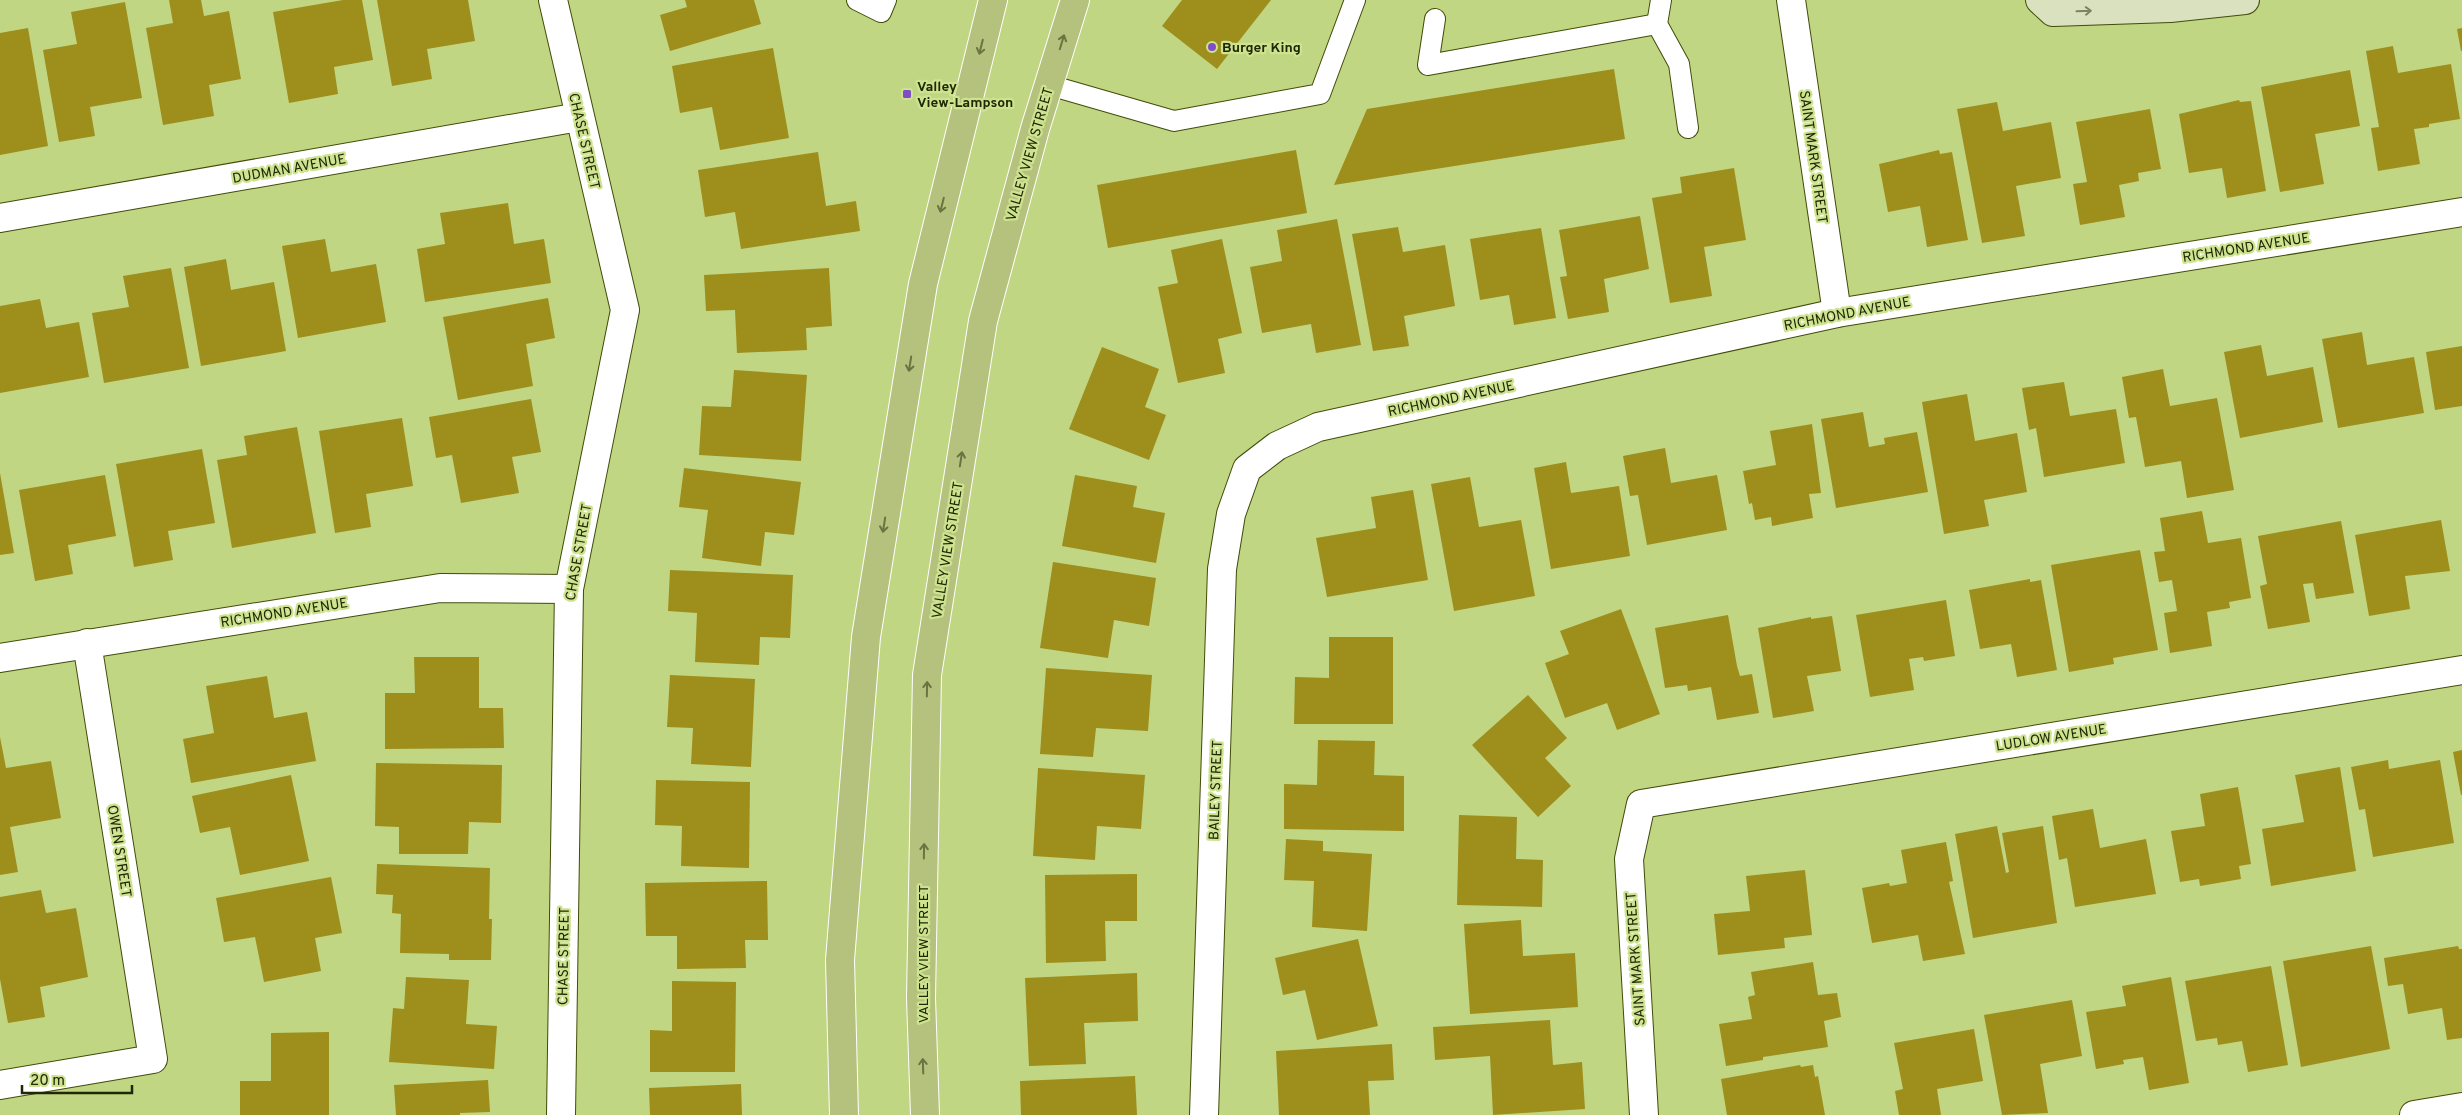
<svg xmlns="http://www.w3.org/2000/svg" width="2462" height="1115" viewBox="0 0 2462 1115" font-family="Overpass,sans-serif">
<style>
.building{fill:#9e8e1c}
.lines{fill:none;stroke-linecap:round;stroke-linejoin:round}
.lane-casing{stroke:#404c09;stroke-width:22}
.street-casing{stroke:#404c09;stroke-width:30}
.secondary-casing{stroke:#404c09;stroke-width:30}
.primary-casing{stroke:#fff;stroke-width:30}
.lane{stroke:#fff;stroke-width:20}
.street{stroke:#fff;stroke-width:28}
.secondary{stroke:#dae1be;stroke-width:28}
.primary{stroke:#b5c27d;stroke-width:28}
.oneway{stroke:#7d8461}
.oneway2{stroke:#6a7440}
.poi-dot{fill:#814ec6;stroke:#cee390;stroke-width:2}
.labels{text-anchor:middle;stroke-width:4.5;stroke-linejoin:round;paint-order:stroke}
.poi-label{font-size:14px;font-weight:bold;fill:#202704;stroke:#cee390;text-anchor:start}
.street-label{font-size:14px;fill:#202704;stroke:#cee390}
</style>
<rect width="100%" height="100%" fill="#c1d683"/>
<g class="building">
<path d="M 169,0 L 201,0 L 204,16 L 229,11 L 241,79 L 209,85 L 214,116 L 163,125 L 146,28 L 173,23 Z"/>
<path d="M 343,0 L 362,0 L 373,60 L 334,67 L 338,94 L 289,103 L 273,12 Z"/>
<path d="M 377,0 L 468,0 L 475,41 L 427,49 L 432,79 L 392,86 Z"/>
<path d="M 685,0 L 754,0 L 761,24 L 670,51 L 660,15 L 687,7 Z"/>
<path d="M 1182,0 L 1271,0 L 1217,69 L 1162,26 Z"/>
<path d="M 125,2 L 142,98 L 90,107 L 95,136 L 59,142 L 43,50 L 77,44 L 71,12 Z"/>
<path d="M 28,28 L 48,146 L 0,155 L 0,33 Z"/>
<path d="M 2462,28 L 2462,51 L 2461,51 L 2457,29 Z"/>
<path d="M 2393,46 L 2398,73 L 2451,64 L 2460,119 L 2429,124 L 2429,127 L 2414,129 L 2420,164 L 2378,171 L 2371,128 L 2379,127 L 2366,51 Z"/>
<path d="M 773,48 L 789,138 L 720,150 L 712,107 L 680,113 L 672,66 Z"/>
<path d="M 1614,69 L 1625,139 L 1334,185 L 1367,109 Z"/>
<path d="M 2350,70 L 2360,126 L 2315,134 L 2324,184 L 2280,192 L 2261,87 Z"/>
<path d="M 2239,100 L 2240,102 L 2251,101 L 2266,191 L 2227,198 L 2222,168 L 2189,173 L 2179,114 Z"/>
<path d="M 1997,102 L 2003,131 L 2051,122 L 2061,178 L 2016,186 L 2025,236 L 1982,243 L 1957,109 Z"/>
<path d="M 2150,109 L 2161,169 L 2138,173 L 2139,181 L 2119,185 L 2125,217 L 2080,225 L 2073,184 L 2087,182 L 2076,122 Z"/>
<path d="M 1296,150 L 1307,213 L 1108,248 L 1097,185 Z"/>
<path d="M 1939,150 L 1940,154 L 1952,152 L 1968,240 L 1927,247 L 1920,206 L 1888,212 L 1879,164 Z"/>
<path d="M 818,152 L 826,206 L 856,201 L 860,231 L 741,249 L 735,212 L 705,217 L 698,170 Z"/>
<path d="M 1734,168 L 1746,240 L 1704,247 L 1712,296 L 1670,303 L 1652,198 L 1682,193 L 1680,177 Z"/>
<path d="M 508,203 L 514,244 L 544,239 L 551,283 L 425,302 L 417,249 L 445,244 L 440,213 Z"/>
<path d="M 1640,216 L 1649,269 L 1604,279 L 1609,312 L 1568,319 L 1560,277 L 1567,276 L 1559,230 Z"/>
<path d="M 1337,219 L 1361,345 L 1316,353 L 1311,324 L 1262,333 L 1250,267 L 1282,261 L 1277,230 Z"/>
<path d="M 1398,227 L 1403,252 L 1445,245 L 1455,306 L 1404,316 L 1409,346 L 1373,351 L 1352,234 Z"/>
<path d="M 1541,228 L 1556,318 L 1514,325 L 1509,295 L 1480,300 L 1470,239 Z"/>
<path d="M 325,239 L 331,272 L 376,264 L 386,322 L 298,338 L 282,246 Z"/>
<path d="M 1222,239 L 1242,333 L 1218,339 L 1225,373 L 1178,383 L 1158,287 L 1178,283 L 1171,250 Z"/>
<path d="M 226,259 L 231,290 L 274,282 L 286,351 L 201,366 L 184,267 Z"/>
<path d="M 171,268 L 189,368 L 104,383 L 92,313 L 129,307 L 123,276 Z"/>
<path d="M 829,268 L 832,326 L 806,328 L 807,350 L 737,353 L 735,310 L 706,311 L 704,275 Z"/>
<path d="M 548,298 L 555,338 L 526,344 L 533,386 L 458,400 L 443,317 Z"/>
<path d="M 40,299 L 46,328 L 79,322 L 89,377 L 0,393 L 0,306 Z"/>
<path d="M 2362,332 L 2367,365 L 2414,357 L 2424,413 L 2338,428 L 2322,339 Z"/>
<path d="M 2261,345 L 2267,376 L 2313,367 L 2323,422 L 2240,438 L 2224,352 Z"/>
<path d="M 2462,346 L 2462,406 L 2435,410 L 2426,352 Z"/>
<path d="M 1102,347 L 1159,369 L 1145,407 L 1166,415 L 1149,460 L 1069,429 Z"/>
<path d="M 2163,369 L 2170,406 L 2217,398 L 2234,490 L 2187,498 L 2181,461 L 2145,467 L 2136,417 L 2129,418 L 2122,377 Z"/>
<path d="M 734,370 L 807,375 L 801,461 L 699,455 L 702,406 L 731,407 Z"/>
<path d="M 2064,382 L 2070,416 L 2116,409 L 2125,463 L 2044,477 L 2036,428 L 2029,430 L 2022,388 Z"/>
<path d="M 1967,394 L 1975,441 L 2017,433 L 2027,492 L 1984,500 L 1989,526 L 1944,534 L 1922,402 Z"/>
<path d="M 531,399 L 541,452 L 512,457 L 519,493 L 461,503 L 452,455 L 436,458 L 429,417 Z"/>
<path d="M 1863,412 L 1869,447 L 1885,444 L 1884,438 L 1917,432 L 1928,492 L 1836,508 L 1821,419 Z"/>
<path d="M 402,418 L 413,486 L 366,494 L 371,527 L 335,533 L 319,431 Z"/>
<path d="M 1812,424 L 1821,493 L 1809,494 L 1813,518 L 1772,526 L 1771,517 L 1755,520 L 1752,503 L 1749,504 L 1743,471 L 1776,465 L 1770,431 Z"/>
<path d="M 297,427 L 316,533 L 232,548 L 217,460 L 247,455 L 244,436 Z"/>
<path d="M 1665,448 L 1671,483 L 1717,475 L 1727,530 L 1647,545 L 1638,495 L 1630,496 L 1623,456 Z"/>
<path d="M 202,449 L 215,523 L 168,531 L 173,560 L 134,567 L 116,464 Z"/>
<path d="M 1566,462 L 1571,493 L 1619,486 L 1630,556 L 1551,569 L 1534,468 Z"/>
<path d="M 684,468 L 801,482 L 794,535 L 765,532 L 761,566 L 702,558 L 708,510 L 679,507 Z"/>
<path d="M 0,473 L 14,553 L 0,555 Z"/>
<path d="M 105,475 L 116,536 L 68,545 L 73,574 L 35,581 L 19,490 Z"/>
<path d="M 1075,475 L 1137,486 L 1133,507 L 1165,513 L 1156,563 L 1062,546 Z"/>
<path d="M 1470,477 L 1479,527 L 1521,520 L 1535,596 L 1454,611 L 1431,484 Z"/>
<path d="M 1413,490 L 1428,580 L 1327,597 L 1316,538 L 1376,528 L 1371,497 Z"/>
<path d="M 2202,511 L 2208,543 L 2241,538 L 2251,598 L 2229,602 L 2230,608 L 2207,612 L 2212,646 L 2170,653 L 2164,613 L 2177,611 L 2172,580 L 2159,582 L 2154,552 L 2165,551 L 2160,518 Z"/>
<path d="M 2441,520 L 2450,571 L 2405,576 L 2410,609 L 2369,616 L 2355,535 Z"/>
<path d="M 2341,521 L 2354,593 L 2316,599 L 2313,583 L 2303,584 L 2310,622 L 2268,629 L 2260,586 L 2267,584 L 2258,536 Z"/>
<path d="M 2140,550 L 2158,650 L 2113,658 L 2114,664 L 2069,672 L 2051,565 Z"/>
<path d="M 1053,562 L 1156,578 L 1149,626 L 1114,620 L 1108,658 L 1040,648 Z"/>
<path d="M 670,570 L 793,575 L 790,638 L 760,637 L 759,665 L 695,662 L 697,613 L 668,611 Z"/>
<path d="M 2030,579 L 2030,582 L 2041,580 L 2057,670 L 2017,677 L 2011,644 L 1980,649 L 1969,590 Z"/>
<path d="M 1946,600 L 1955,656 L 1924,661 L 1923,657 L 1909,659 L 1914,690 L 1870,697 L 1856,615 Z"/>
<path d="M 1621,609 L 1660,714 L 1617,730 L 1607,703 L 1565,718 L 1545,663 L 1569,654 L 1560,631 Z"/>
<path d="M 1728,615 L 1737,666 L 1740,676 L 1752,674 L 1759,713 L 1717,720 L 1711,687 L 1688,691 L 1687,685 L 1665,688 L 1655,628 Z"/>
<path d="M 1832,616 L 1841,671 L 1807,676 L 1814,711 L 1773,718 L 1758,628 L 1811,617 L 1811,619 Z"/>
<path d="M 1329,637 L 1393,637 L 1393,724 L 1294,724 L 1295,677 L 1329,678 Z"/>
<path d="M 414,657 L 479,657 L 479,708 L 503,708 L 504,748 L 385,749 L 385,693 L 415,693 Z"/>
<path d="M 1046,668 L 1152,675 L 1148,731 L 1096,728 L 1093,757 L 1040,754 Z"/>
<path d="M 670,675 L 755,679 L 751,767 L 691,764 L 693,728 L 667,727 Z"/>
<path d="M 267,676 L 274,718 L 307,712 L 316,761 L 191,783 L 183,739 L 214,733 L 206,686 Z"/>
<path d="M 1528,695 L 1567,738 L 1545,758 L 1571,786 L 1538,817 L 1472,745 Z"/>
<path d="M 0,737 L 6,768 L 51,761 L 61,818 L 10,827 L 18,872 L 0,875 Z"/>
<path d="M 1318,740 L 1375,741 L 1374,775 L 1404,776 L 1404,831 L 1284,829 L 1284,784 L 1317,785 Z"/>
<path d="M 2462,750 L 2462,795 L 2461,795 L 2453,752 Z"/>
<path d="M 2388,760 L 2389,769 L 2440,760 L 2454,843 L 2373,857 L 2365,809 L 2359,810 L 2351,767 Z"/>
<path d="M 376,763 L 502,765 L 501,823 L 469,822 L 468,854 L 399,854 L 399,827 L 375,826 Z"/>
<path d="M 2340,767 L 2356,871 L 2271,886 L 2262,829 L 2304,822 L 2295,775 Z"/>
<path d="M 1038,768 L 1145,775 L 1141,829 L 1097,826 L 1095,860 L 1033,856 Z"/>
<path d="M 291,775 L 309,861 L 240,875 L 230,827 L 200,833 L 192,796 Z"/>
<path d="M 656,780 L 750,782 L 749,868 L 681,866 L 682,826 L 655,825 Z"/>
<path d="M 2238,787 L 2251,864 L 2239,866 L 2241,879 L 2200,886 L 2199,879 L 2180,882 L 2171,831 L 2205,826 L 2200,794 Z"/>
<path d="M 2093,809 L 2100,848 L 2146,839 L 2156,894 L 2075,907 L 2067,858 L 2059,860 L 2052,816 Z"/>
<path d="M 1459,815 L 1517,817 L 1516,859 L 1543,860 L 1542,907 L 1457,905 Z"/>
<path d="M 1997,826 L 2006,873 L 2009,872 L 2002,833 L 2043,826 L 2057,923 L 1973,938 L 1955,834 Z"/>
<path d="M 1286,839 L 1323,841 L 1323,851 L 1372,854 L 1367,931 L 1312,927 L 1314,881 L 1284,880 Z"/>
<path d="M 1946,842 L 1953,881 L 1949,882 L 1965,954 L 1923,961 L 1918,935 L 1872,943 L 1862,888 L 1889,883 L 1890,886 L 1907,883 L 1901,850 Z"/>
<path d="M 377,864 L 490,868 L 489,919 L 492,919 L 491,960 L 449,960 L 449,954 L 400,953 L 401,914 L 392,913 L 393,895 L 376,894 Z"/>
<path d="M 1805,870 L 1812,935 L 1784,938 L 1785,948 L 1718,955 L 1714,914 L 1750,911 L 1746,876 Z"/>
<path d="M 1137,874 L 1137,921 L 1105,921 L 1106,961 L 1046,963 L 1045,875 Z"/>
<path d="M 331,877 L 342,933 L 315,938 L 321,971 L 264,982 L 255,937 L 224,942 L 216,898 Z"/>
<path d="M 767,881 L 768,940 L 745,940 L 746,968 L 677,969 L 677,936 L 646,936 L 645,883 Z"/>
<path d="M 41,890 L 46,913 L 76,908 L 88,977 L 40,987 L 45,1017 L 8,1023 L 0,979 L 0,897 Z"/>
<path d="M 1521,920 L 1523,956 L 1575,953 L 1578,1007 L 1470,1014 L 1464,924 Z"/>
<path d="M 1358,939 L 1378,1026 L 1317,1040 L 1305,990 L 1283,995 L 1275,958 Z"/>
<path d="M 2371,946 L 2390,1049 L 2301,1067 L 2283,961 Z"/>
<path d="M 2458,946 L 2459,949 L 2462,949 L 2462,1038 L 2447,1040 L 2442,1008 L 2408,1014 L 2403,984 L 2388,986 L 2384,958 Z"/>
<path d="M 1813,962 L 1818,995 L 1837,993 L 1841,1017 L 1824,1021 L 1828,1047 L 1763,1057 L 1763,1060 L 1726,1066 L 1719,1024 L 1752,1019 L 1748,997 L 1755,995 L 1751,972 Z"/>
<path d="M 2271,966 L 2288,1065 L 2248,1072 L 2242,1041 L 2218,1045 L 2217,1038 L 2196,1041 L 2185,981 Z"/>
<path d="M 1137,973 L 1138,1021 L 1084,1023 L 1086,1064 L 1029,1066 L 1025,978 Z"/>
<path d="M 406,977 L 469,980 L 466,1024 L 497,1026 L 494,1069 L 389,1062 L 393,1008 L 404,1009 Z"/>
<path d="M 2171,977 L 2189,1083 L 2149,1090 L 2143,1057 L 2123,1060 L 2124,1064 L 2096,1069 L 2086,1012 L 2126,1006 L 2122,986 Z"/>
<path d="M 672,981 L 736,982 L 735,1072 L 650,1072 L 650,1030 L 672,1031 Z"/>
<path d="M 2072,1000 L 2082,1056 L 2040,1064 L 2048,1113 L 2002,1115 L 1984,1015 Z"/>
<path d="M 1550,1020 L 1553,1065 L 1582,1062 L 1585,1109 L 1493,1115 L 1490,1056 L 1435,1060 L 1433,1027 Z"/>
<path d="M 1974,1029 L 1983,1081 L 1937,1089 L 1941,1115 L 1899,1115 L 1895,1091 L 1903,1089 L 1894,1043 Z"/>
<path d="M 329,1032 L 329,1115 L 240,1115 L 240,1081 L 271,1081 L 271,1033 Z"/>
<path d="M 1392,1044 L 1394,1080 L 1368,1081 L 1370,1115 L 1279,1115 L 1276,1051 Z"/>
<path d="M 1800,1065 L 1801,1067 L 1813,1065 L 1815,1077 L 1818,1076 L 1825,1115 L 1727,1115 L 1721,1079 Z"/>
<path d="M 1135,1076 L 1137,1115 L 1021,1115 L 1020,1081 Z"/>
<path d="M 488,1080 L 490,1112 L 460,1113 L 460,1115 L 396,1115 L 394,1085 Z"/>
<path d="M 741,1084 L 742,1115 L 650,1115 L 649,1088 Z"/>
</g>
<g class="lines">
<g class="lane-casing">
<g id="lane">
<path d="M 857,0 L 881,12 L 886,0"/>
<path d="M 1661,0 L 1657,24 L 1679,64 L 1688,128"/>
<path d="M 1435,19 L 1428,65 L 1657,24"/>
<path d="M 1049,85 L 1174,121 L 1320,94 L 1355,0"/>
</g>
</g>
<g class="street-casing">
<g id="street">
<path d="M 553,0 L 625,310 L 569,589 L 561,1115"/>
<path d="M 1791,0 L 1837,313"/>
<path d="M 0,218 L 579,117"/>
<path d="M 0,658 L 440,588 L 569,589"/>
<path d="M 0,1085 L 153,1059 L 87,643"/>
<path d="M 1204,1115 L 1222,569 L 1231,514 L 1247,469 L 1277,446 L 1318,427 L 1837,313 L 2462,212"/>
<path d="M 1644,1115 L 1629,859 L 1641,804 L 2462,670"/>
<path d="M 2414,1115 L 2462,1107"/>
</g>
</g>
<g class="secondary-casing">
<path id="secondary" d="M 2040,0 L 2053,12 L 2170,8 L 2245,0"/>
</g>
<g class="primary-casing">
<g id="primary">
<path d="M 844,1115 L 840,960 L 866,637 L 923,284 L 993,0"/>
<path d="M 925,1115 L 921,998 L 927,675 L 983,321 L 1035,129 L 1075,0"/>
</g>
</g>
<use href="#lane" class="lane"/>
<use href="#street" class="street"/>
<use href="#secondary" class="secondary"/>
<use href="#primary" class="primary"/>
</g>
<defs><path id="oneway-shaft" d="M-6 0H5M1.5-3L5.5 0L1.5 3" fill="none" stroke-width="1.6" stroke-linecap="round" stroke-linejoin="round" transform="scale(1.25)"/></defs>
<use class="oneway" href="#oneway-shaft" transform="translate(2084 11) rotate(-2)"/>
<g class="oneway2">
<use href="#oneway-shaft" transform="translate(1062 42) rotate(-73)"/>
<use href="#oneway-shaft" transform="translate(981 47) rotate(104)"/>
<use href="#oneway-shaft" transform="translate(942 205) rotate(104)"/>
<use href="#oneway-shaft" transform="translate(910 364) rotate(99)"/>
<use href="#oneway-shaft" transform="translate(961 459) rotate(-81)"/>
<use href="#oneway-shaft" transform="translate(884 525) rotate(99)"/>
<use href="#oneway-shaft" transform="translate(927 689) rotate(-89)"/>
<use href="#oneway-shaft" transform="translate(924 851) rotate(-89)"/>
<use href="#oneway-shaft" transform="translate(923 1066) rotate(-92)"/>
</g>
<g class="poi-dot">
<circle cx="1212" cy="47" r="5"/>
<rect x="902" y="89" width="10" height="10" rx="2.5"/>
</g>
<g class="labels">
<g class="poi-label">
<text x="1222" y="52">Burger King</text>
<text x="917" y="91">Valley<tspan x="917" dy="16">View-Lampson</tspan></text>
</g>
<g class="street-label">
<text transform="translate(585 141) rotate(77)" y="5">CHASE STREET</text>
<text transform="translate(1029 154) rotate(-74)" y="5">VALLEY VIEW STREET</text>
<text transform="translate(1814 157) rotate(82)" y="5">SAINT MARK STREET</text>
<text transform="translate(289 168) rotate(-10)" y="5">DUDMAN AVENUE</text>
<text transform="translate(2246 247) rotate(-9)" y="5">RICHMOND AVENUE</text>
<text transform="translate(1847 313) rotate(-11)" y="5">RICHMOND AVENUE</text>
<text transform="translate(1451 398) rotate(-12)" y="5">RICHMOND AVENUE</text>
<text transform="translate(947 550) rotate(-81)" y="5">VALLEY VIEW STREET</text>
<text transform="translate(578 552) rotate(-80)" y="5">CHASE STREET</text>
<text transform="translate(284 612) rotate(-9)" y="5">RICHMOND AVENUE</text>
<text transform="translate(2051 737) rotate(-9)" y="5">LUDLOW AVENUE</text>
<text transform="translate(1215 790) rotate(-88)" y="5">BAILEY STREET</text>
<text transform="translate(120 851) rotate(81)" y="5">OWEN STREET</text>
<text transform="translate(923 954) rotate(-90)" y="5">VALLEY VIEW STREET</text>
<text transform="translate(563 956) rotate(-89)" y="5">CHASE STREET</text>
<text transform="translate(1635 959) rotate(-94)" y="5">SAINT MARK STREET</text>
</g>
</g>
<path d="M22 1085v8h110v-8" fill="none" stroke="#202704" stroke-width="2.5"/>
<text x="30" y="1085" font-size="15" fill="#202704" stroke="#cee390" stroke-width="4" paint-order="stroke">20 m</text>
</svg>
